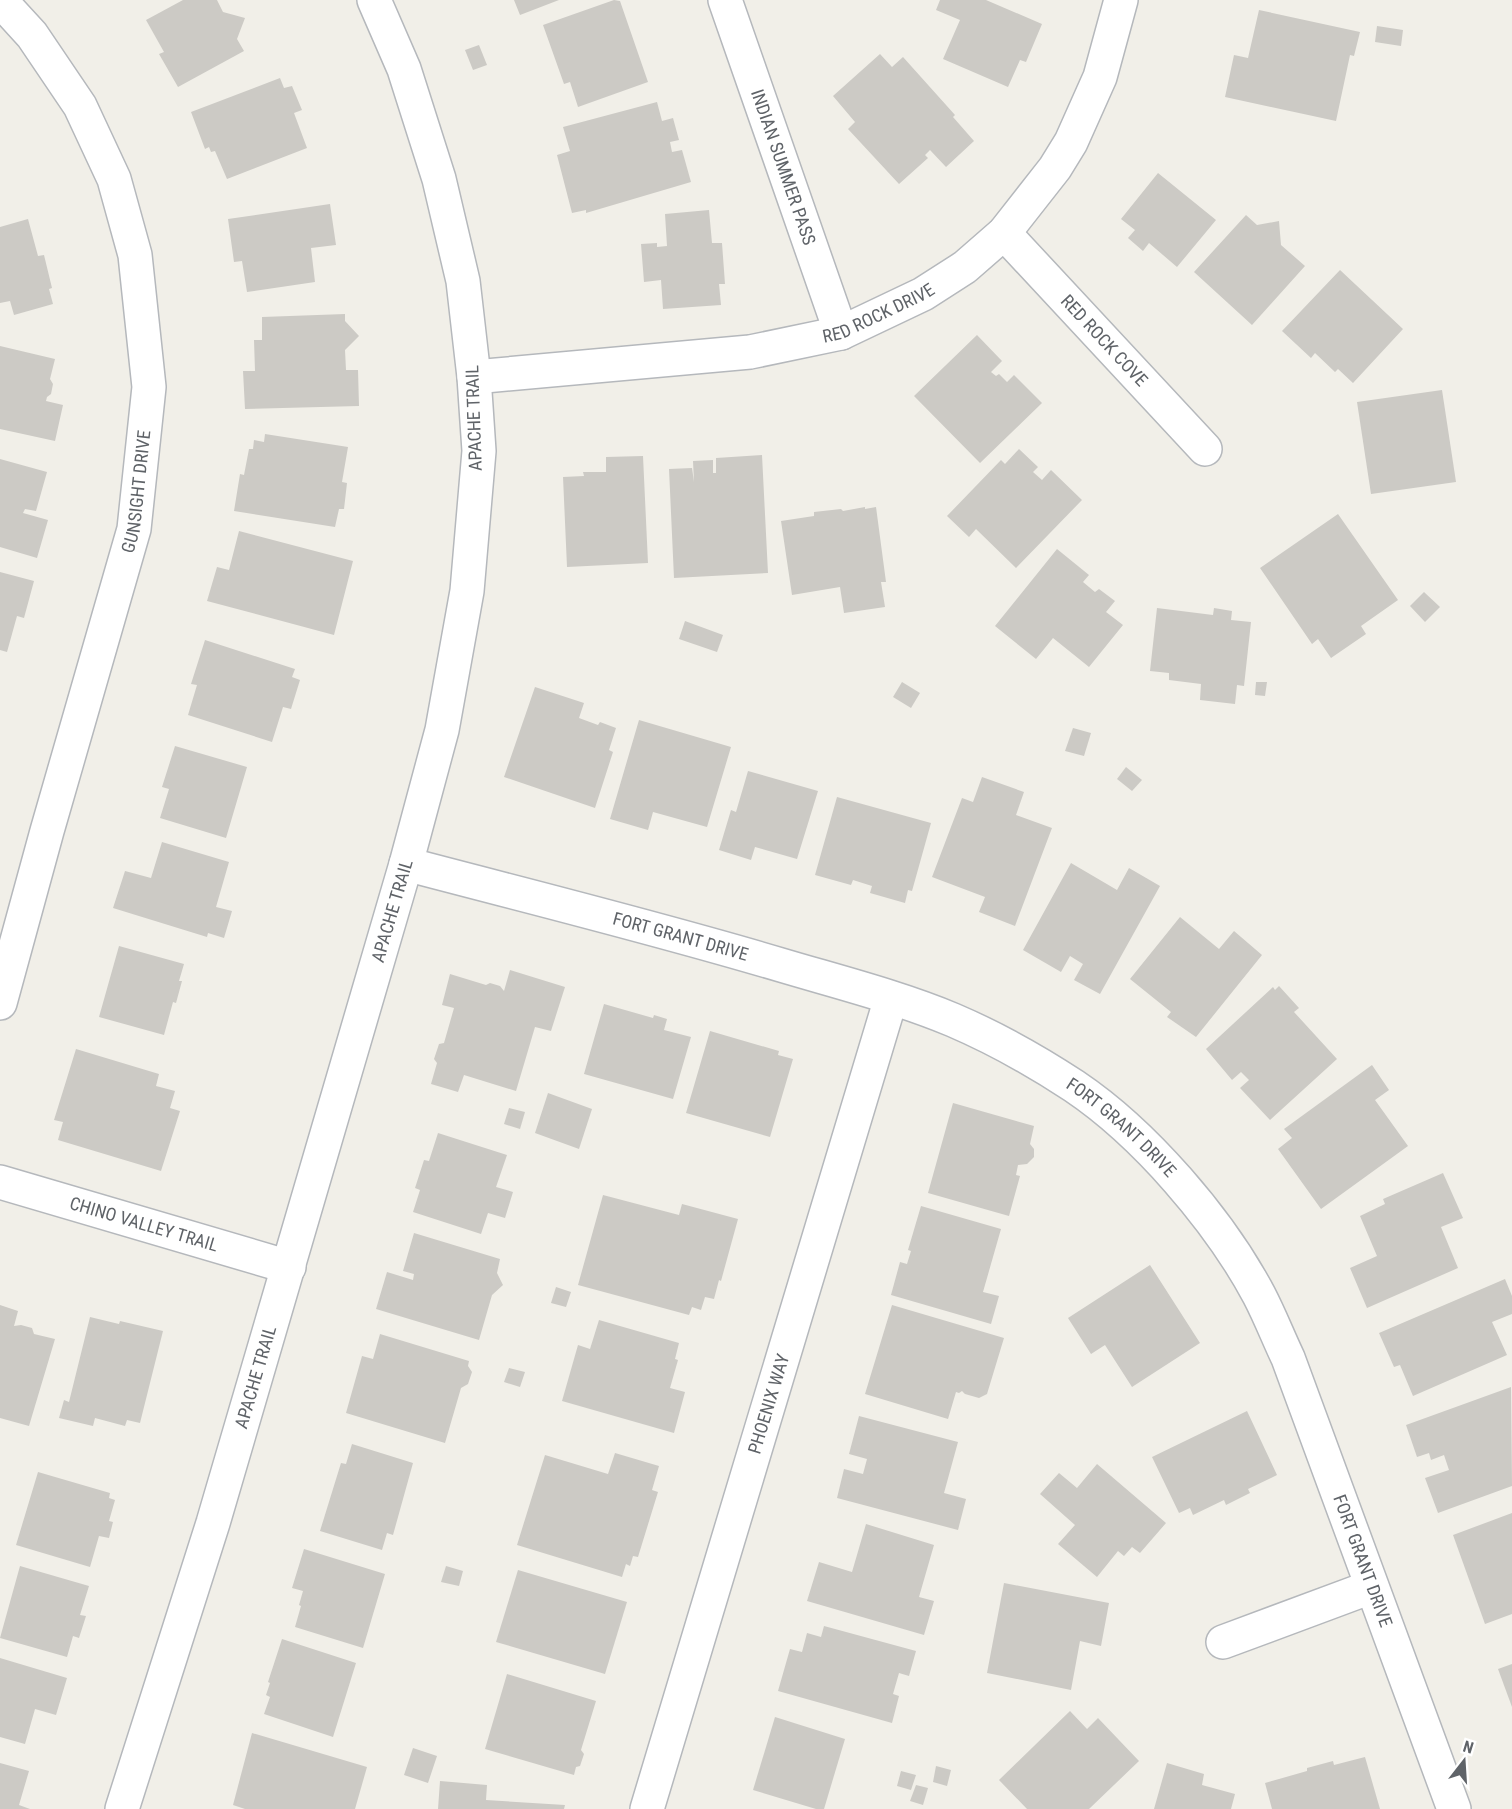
<svg xmlns="http://www.w3.org/2000/svg" width="1512" height="1809" viewBox="0 0 1512 1809" font-family="'Roboto Condensed',sans-serif">
<style>
.building{fill:#cccac5}
.lines{fill:none;stroke-linecap:round;stroke-linejoin:round}
.minor-casing{stroke:#b5b8bc;stroke-width:36}
.minor{stroke:#fff;stroke-width:33}
.labels{text-anchor:middle;stroke-width:4.5;stroke-linejoin:round;paint-order:stroke}
.street-label{font-size:18px;fill:#5f6368;stroke:#fff}
</style>
<rect width="100%" height="100%" fill="#f1efe8"/>
<g class="building">
<path d="M 183,0 L 217,0 L 223,12 L 245,18 L 237,39 L 244,51 L 178,87 L 159,54 L 164,52 L 146,20 Z"/>
<path d="M 514,0 L 559,0 L 520,15 Z"/>
<path d="M 614,0 L 620,1 L 648,82 L 578,107 L 570,82 L 564,84 L 543,25 Z"/>
<path d="M 940,0 L 986,0 L 1042,24 L 1026,62 L 1020,60 L 1008,87 L 943,59 L 960,20 L 936,10 Z"/>
<path d="M 1259,10 L 1360,32 L 1354,56 L 1350,55 L 1336,121 L 1225,97 L 1234,55 L 1248,58 Z"/>
<path d="M 1377,26 L 1403,30 L 1401,46 L 1375,42 Z"/>
<path d="M 479,45 L 487,65 L 473,70 L 465,50 Z"/>
<path d="M 880,54 L 892,67 L 903,57 L 955,115 L 953,117 L 974,141 L 946,167 L 930,150 L 925,155 L 928,158 L 899,184 L 848,129 L 855,122 L 833,96 Z"/>
<path d="M 280,78 L 284,88 L 292,86 L 302,110 L 294,113 L 307,148 L 227,179 L 215,151 L 211,152 L 209,147 L 205,149 L 191,112 Z"/>
<path d="M 657,102 L 662,121 L 673,118 L 679,140 L 670,142 L 672,152 L 682,150 L 691,182 L 586,213 L 586,210 L 572,213 L 557,155 L 570,151 L 563,127 Z"/>
<path d="M 1158,173 L 1216,220 L 1177,267 L 1149,243 L 1143,251 L 1128,238 L 1135,230 L 1121,219 Z"/>
<path d="M 330,204 L 336,245 L 311,248 L 315,282 L 247,292 L 242,261 L 234,262 L 228,219 Z"/>
<path d="M 709,210 L 712,243 L 722,243 L 725,284 L 719,284 L 721,305 L 663,309 L 661,280 L 644,282 L 641,244 L 657,243 L 657,247 L 667,246 L 665,214 Z"/>
<path d="M 1246,215 L 1257,225 L 1279,221 L 1281,245 L 1305,266 L 1252,325 L 1194,272 Z"/>
<path d="M 28,219 L 38,256 L 44,255 L 52,288 L 49,289 L 53,304 L 14,315 L 10,301 L 0,303 L 0,227 Z"/>
<path d="M 1340,270 L 1403,329 L 1353,383 L 1338,369 L 1335,372 L 1315,353 L 1311,358 L 1282,331 Z"/>
<path d="M 345,314 L 345,321 L 359,336 L 345,350 L 346,370 L 358,370 L 359,406 L 245,409 L 243,371 L 255,371 L 254,340 L 262,340 L 262,317 Z"/>
<path d="M 977,335 L 1002,361 L 991,372 L 996,376 L 999,374 L 1007,382 L 1014,375 L 1042,403 L 980,463 L 914,396 Z"/>
<path d="M 0,346 L 55,359 L 50,379 L 53,384 L 51,394 L 47,397 L 46,401 L 63,405 L 55,441 L 0,429 Z"/>
<path d="M 1442,390 L 1456,482 L 1371,494 L 1357,402 Z"/>
<path d="M 265,434 L 348,447 L 342,482 L 347,483 L 344,509 L 339,509 L 335,527 L 234,511 L 240,474 L 244,475 L 249,449 L 253,449 L 254,440 L 264,442 Z"/>
<path d="M 1019,449 L 1038,467 L 1033,472 L 1042,480 L 1051,470 L 1082,500 L 1016,568 L 976,529 L 969,537 L 947,516 L 1001,460 L 1005,464 Z"/>
<path d="M 762,455 L 768,573 L 674,578 L 669,469 L 692,468 L 694,482 L 693,461 L 713,460 L 713,473 L 716,473 L 716,458 Z"/>
<path d="M 643,456 L 648,563 L 567,567 L 563,477 L 584,476 L 583,472 L 606,472 L 606,457 Z"/>
<path d="M 0,459 L 47,472 L 36,511 L 25,509 L 23,513 L 48,520 L 37,558 L 0,547 Z"/>
<path d="M 865,507 L 865,509 L 876,507 L 886,582 L 881,582 L 885,607 L 844,613 L 840,587 L 792,595 L 781,521 L 814,516 L 814,512 L 841,509 L 843,511 Z"/>
<path d="M 1338,514 L 1398,600 L 1361,626 L 1366,634 L 1331,658 L 1318,639 L 1312,644 L 1260,568 Z"/>
<path d="M 239,531 L 353,561 L 334,635 L 207,601 L 217,567 L 229,570 Z"/>
<path d="M 1057,549 L 1089,575 L 1083,582 L 1095,592 L 1099,589 L 1115,601 L 1106,612 L 1123,625 L 1089,667 L 1053,638 L 1036,659 L 995,626 Z"/>
<path d="M 0,572 L 34,581 L 24,618 L 17,616 L 7,652 L 0,650 Z"/>
<path d="M 1424,592 L 1440,607 L 1425,622 L 1410,606 Z"/>
<path d="M 1157,608 L 1213,615 L 1214,608 L 1232,611 L 1231,620 L 1251,622 L 1244,686 L 1237,685 L 1235,704 L 1200,700 L 1201,684 L 1169,680 L 1169,673 L 1150,671 Z"/>
<path d="M 685,621 L 723,635 L 717,652 L 679,639 Z"/>
<path d="M 205,640 L 295,669 L 292,677 L 300,680 L 291,709 L 283,707 L 272,742 L 188,715 L 197,685 L 191,684 Z"/>
<path d="M 902,682 L 920,693 L 911,708 L 893,697 Z"/>
<path d="M 1256,682 L 1267,682 L 1265,696 L 1255,695 Z"/>
<path d="M 535,687 L 584,703 L 579,718 L 598,725 L 600,722 L 616,728 L 609,750 L 613,752 L 595,808 L 504,777 Z"/>
<path d="M 639,720 L 731,747 L 707,827 L 653,812 L 648,830 L 610,819 Z"/>
<path d="M 1073,728 L 1091,733 L 1084,756 L 1065,751 Z"/>
<path d="M 175,746 L 247,767 L 226,838 L 160,818 L 169,789 L 162,787 Z"/>
<path d="M 1126,767 L 1142,780 L 1132,791 L 1117,779 Z"/>
<path d="M 748,771 L 818,791 L 797,859 L 755,847 L 751,860 L 719,850 L 731,810 L 736,812 Z"/>
<path d="M 982,777 L 1024,792 L 1016,815 L 1052,828 L 1015,926 L 979,912 L 985,897 L 932,877 L 962,798 L 973,802 Z"/>
<path d="M 837,797 L 931,823 L 912,891 L 908,890 L 905,903 L 870,893 L 872,886 L 853,880 L 851,885 L 815,875 Z"/>
<path d="M 162,842 L 229,862 L 216,907 L 232,911 L 224,938 L 208,933 L 207,937 L 113,908 L 125,871 L 151,878 Z"/>
<path d="M 1071,863 L 1117,890 L 1129,868 L 1160,886 L 1100,994 L 1074,980 L 1083,964 L 1070,956 L 1061,972 L 1023,950 Z"/>
<path d="M 1180,917 L 1219,949 L 1234,931 L 1262,955 L 1196,1037 L 1167,1017 L 1171,1012 L 1130,979 Z"/>
<path d="M 119,946 L 184,964 L 179,981 L 182,981 L 176,1003 L 173,1002 L 164,1035 L 99,1017 Z"/>
<path d="M 510,970 L 565,987 L 551,1031 L 535,1027 L 516,1091 L 464,1075 L 458,1092 L 431,1084 L 437,1063 L 434,1059 L 439,1044 L 444,1043 L 454,1008 L 442,1005 L 450,974 L 486,985 L 490,983 L 500,986 L 504,991 Z"/>
<path d="M 1279,986 L 1299,1008 L 1294,1012 L 1337,1059 L 1270,1120 L 1240,1088 L 1249,1080 L 1241,1072 L 1232,1080 L 1206,1049 L 1273,987 L 1275,990 Z"/>
<path d="M 604,1004 L 653,1018 L 654,1015 L 667,1019 L 664,1030 L 691,1037 L 673,1099 L 584,1074 Z"/>
<path d="M 710,1031 L 779,1051 L 778,1055 L 793,1059 L 770,1137 L 686,1113 Z"/>
<path d="M 76,1049 L 159,1074 L 156,1086 L 175,1091 L 170,1108 L 180,1111 L 161,1171 L 58,1140 L 63,1122 L 54,1120 Z"/>
<path d="M 1372,1065 L 1389,1090 L 1375,1100 L 1408,1146 L 1321,1209 L 1278,1149 L 1292,1138 L 1284,1129 Z"/>
<path d="M 548,1093 L 592,1109 L 579,1149 L 535,1133 Z"/>
<path d="M 953,1103 L 1034,1126 L 1030,1144 L 1034,1149 L 1034,1157 L 1027,1164 L 1018,1165 L 1016,1175 L 1020,1176 L 1009,1216 L 928,1193 Z"/>
<path d="M 509,1108 L 525,1112 L 520,1129 L 504,1124 Z"/>
<path d="M 438,1133 L 507,1155 L 496,1187 L 513,1192 L 505,1218 L 488,1213 L 481,1234 L 413,1212 L 420,1190 L 415,1188 L 424,1160 L 429,1161 Z"/>
<path d="M 1443,1173 L 1463,1218 L 1441,1227 L 1458,1268 L 1367,1308 L 1350,1268 L 1377,1256 L 1360,1216 L 1385,1204 L 1383,1199 Z"/>
<path d="M 603,1195 L 679,1215 L 682,1204 L 738,1219 L 721,1281 L 719,1280 L 714,1299 L 705,1297 L 701,1310 L 692,1307 L 689,1315 L 578,1285 Z"/>
<path d="M 921,1206 L 1001,1229 L 983,1292 L 999,1296 L 991,1324 L 891,1295 L 900,1262 L 907,1264 L 911,1251 L 908,1250 Z"/>
<path d="M 414,1233 L 500,1259 L 497,1273 L 503,1285 L 492,1295 L 479,1340 L 376,1309 L 387,1272 L 413,1280 L 414,1274 L 403,1271 Z"/>
<path d="M 1150,1265 L 1200,1343 L 1132,1387 L 1105,1345 L 1091,1354 L 1068,1318 Z"/>
<path d="M 1505,1279 L 1512,1296 L 1512,1314 L 1492,1322 L 1507,1355 L 1413,1396 L 1400,1365 L 1394,1367 L 1379,1333 Z"/>
<path d="M 556,1287 L 571,1292 L 566,1307 L 551,1303 Z"/>
<path d="M 0,1305 L 18,1311 L 14,1326 L 21,1325 L 32,1328 L 34,1334 L 55,1339 L 29,1426 L 0,1418 Z"/>
<path d="M 892,1305 L 1004,1338 L 987,1394 L 979,1398 L 965,1394 L 962,1391 L 959,1393 L 956,1392 L 948,1419 L 865,1394 Z"/>
<path d="M 90,1317 L 119,1324 L 120,1321 L 163,1331 L 140,1423 L 127,1420 L 125,1426 L 95,1418 L 93,1426 L 59,1418 L 64,1400 L 69,1402 Z"/>
<path d="M 599,1320 L 679,1343 L 675,1359 L 678,1360 L 670,1388 L 685,1392 L 674,1433 L 562,1401 L 578,1345 L 590,1349 Z"/>
<path d="M 380,1334 L 469,1361 L 468,1366 L 472,1372 L 468,1384 L 461,1388 L 445,1443 L 346,1413 L 362,1356 L 373,1359 Z"/>
<path d="M 509,1368 L 525,1372 L 520,1387 L 504,1382 Z"/>
<path d="M 1511,1387 L 1512,1486 L 1438,1513 L 1425,1478 L 1449,1470 L 1444,1455 L 1431,1460 L 1429,1453 L 1417,1457 L 1406,1425 Z"/>
<path d="M 1247,1411 L 1277,1475 L 1248,1489 L 1250,1493 L 1226,1505 L 1224,1500 L 1193,1515 L 1190,1508 L 1179,1513 L 1152,1457 Z"/>
<path d="M 859,1416 L 958,1442 L 944,1493 L 966,1499 L 958,1530 L 837,1498 L 844,1469 L 863,1474 L 867,1459 L 849,1454 Z"/>
<path d="M 352,1444 L 413,1463 L 393,1535 L 387,1533 L 382,1550 L 320,1531 L 341,1463 L 346,1464 Z"/>
<path d="M 615,1453 L 659,1466 L 652,1490 L 658,1492 L 638,1557 L 633,1556 L 630,1566 L 626,1564 L 622,1577 L 517,1545 L 545,1455 L 608,1474 Z"/>
<path d="M 1097,1464 L 1166,1523 L 1140,1553 L 1132,1547 L 1124,1556 L 1118,1551 L 1097,1577 L 1058,1544 L 1075,1525 L 1040,1494 L 1059,1473 L 1077,1488 Z"/>
<path d="M 38,1472 L 110,1493 L 109,1498 L 115,1500 L 109,1521 L 113,1522 L 109,1538 L 99,1536 L 90,1567 L 16,1545 Z"/>
<path d="M 1512,1513 L 1512,1614 L 1485,1624 L 1453,1535 Z"/>
<path d="M 866,1524 L 934,1545 L 919,1597 L 934,1601 L 924,1635 L 807,1601 L 819,1562 L 852,1572 Z"/>
<path d="M 304,1549 L 385,1574 L 363,1648 L 295,1627 L 301,1606 L 299,1605 L 303,1591 L 292,1588 Z"/>
<path d="M 20,1566 L 89,1586 L 80,1615 L 86,1616 L 79,1638 L 73,1636 L 67,1657 L 0,1638 Z"/>
<path d="M 446,1566 L 463,1571 L 459,1586 L 441,1582 Z"/>
<path d="M 518,1570 L 627,1602 L 605,1674 L 496,1642 Z"/>
<path d="M 1004,1583 L 1109,1603 L 1101,1646 L 1080,1641 L 1071,1690 L 987,1673 Z"/>
<path d="M 824,1626 L 916,1651 L 909,1676 L 899,1673 L 893,1694 L 899,1696 L 892,1723 L 778,1691 L 790,1649 L 802,1652 L 807,1633 L 821,1637 Z"/>
<path d="M 282,1639 L 356,1663 L 333,1737 L 264,1714 L 270,1697 L 266,1695 L 270,1683 L 268,1682 Z"/>
<path d="M 0,1658 L 67,1678 L 56,1715 L 35,1709 L 25,1744 L 0,1737 Z"/>
<path d="M 1512,1664 L 1512,1707 L 1498,1669 Z"/>
<path d="M 507,1674 L 596,1701 L 581,1750 L 584,1754 L 580,1766 L 576,1767 L 574,1775 L 485,1749 Z"/>
<path d="M 1070,1711 L 1087,1729 L 1098,1718 L 1139,1761 L 1089,1809 L 1027,1809 L 999,1780 Z"/>
<path d="M 775,1717 L 845,1739 L 824,1809 L 816,1809 L 753,1790 Z"/>
<path d="M 252,1733 L 367,1767 L 355,1809 L 245,1809 L 233,1805 Z"/>
<path d="M 413,1748 L 437,1756 L 428,1783 L 404,1775 Z"/>
<path d="M 1365,1757 L 1380,1809 L 1272,1809 L 1265,1783 L 1307,1771 L 1307,1768 L 1333,1761 L 1334,1765 Z"/>
<path d="M 0,1763 L 29,1771 L 19,1805 L 30,1809 L 0,1809 Z"/>
<path d="M 1167,1763 L 1204,1774 L 1202,1785 L 1235,1794 L 1231,1809 L 1154,1809 Z"/>
<path d="M 936,1766 L 951,1770 L 947,1786 L 933,1782 Z"/>
<path d="M 901,1771 L 916,1775 L 911,1790 L 897,1786 Z"/>
<path d="M 440,1781 L 487,1785 L 486,1800 L 565,1805 L 564,1809 L 438,1809 Z"/>
<path d="M 916,1785 L 928,1788 L 923,1805 L 910,1801 Z"/>
</g>
<g class="lines">
<g class="minor-casing">
<g id="minor">
<path id="s1" d="M 725,0 L 841,333"/>
<path id="s2" d="M 1004,233 L 1205,449"/>
<path id="s3" d="M 474,377 L 750,352 L 841,333 L 923,294 L 965,267 L 1004,233 L 1055,168 L 1071,142 L 1100,77 L 1121,0"/>
<path id="s4" d="M 406,864 C 531,897 657,928 781,965 C 838,982 898,997 953,1020 C 995,1038 1036,1061 1074,1086 C 1144,1133 1219,1220 1259,1295 C 1270,1316 1278,1337 1288,1358 L 1454,1809"/>
<path id="s5" d="M 0,1003 L 47,831 L 134,529 L 149,387 L 135,255 L 114,179 L 80,106 L 32,35 L 0,0"/>
<path id="s6" d="M 0,1182 L 289,1267"/>
<path d="M 1223,1642 L 1371,1587"/>
<path id="s7" d="M 122,1809 L 213,1523 L 406,864 L 442,730 L 467,591 L 479,451 L 474,377 L 463,281 L 439,179 L 404,69 L 374,0"/>
<path id="s8" d="M 647,1809 L 891,998"/>
</g>
</g>
<use href="#minor" class="minor"/>
</g>
<g class="labels">
<g class="street-label">
<text dy="6" stroke="none"><textPath href="#s1" startOffset="177">INDIAN SUMMER PASS</textPath></text>
<text dy="6" stroke="none"><textPath href="#s3" startOffset="412">RED ROCK DRIVE</textPath></text>
<text dy="6" stroke="none"><textPath href="#s2" startOffset="147">RED ROCK COVE</textPath></text>
<text transform="translate(474 418) rotate(-92)" y="6">APACHE TRAIL</text>
<text dy="6" stroke="none"><textPath href="#s5" startOffset="530">GUNSIGHT DRIVE</textPath></text>
<text dy="6" stroke="none"><textPath href="#s7" startOffset="938">APACHE TRAIL</textPath></text>
<text dy="6" stroke="none"><textPath href="#s4" startOffset="284">FORT GRANT DRIVE</textPath></text>
<text dy="6" stroke="none"><textPath href="#s4" startOffset="770">FORT GRANT DRIVE</textPath></text>
<text dy="6" stroke="none"><textPath href="#s6" startOffset="150">CHINO VALLEY TRAIL</textPath></text>
<text dy="6" stroke="none"><textPath href="#s7" startOffset="452">APACHE TRAIL</textPath></text>
<text dy="6" stroke="none"><textPath href="#s8" startOffset="423">PHOENIX WAY</textPath></text>
<text dy="6" stroke="none"><textPath href="#s4" startOffset="1274">FORT GRANT DRIVE</textPath></text>
</g>
</g>
<g transform="translate(1464 1761) rotate(17)" stroke="#ffffff" stroke-width="4.5" paint-order="stroke">
<path d="M0-4.5L10 22L0 15L-10 22Z" fill="#5f6368"/>
<text y="-9" font-size="16" font-weight="bold" text-anchor="middle" fill="#5f6368">N</text>
</g>
</svg>
